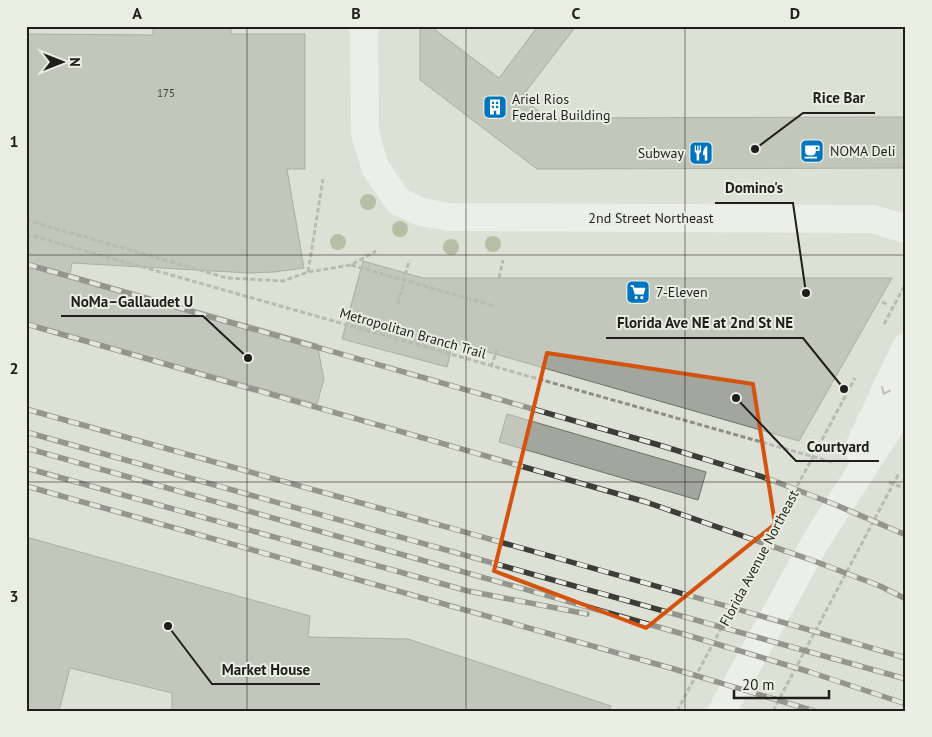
<svg xmlns="http://www.w3.org/2000/svg" width="932" height="737" viewBox="0 0 932 737" font-family="'PT Sans',sans-serif">
<style>
.building{fill:#a3a69c;stroke:#6d7066}
.lines{fill:none;stroke-linecap:round;stroke-linejoin:round}
.path{stroke:#8c8e86;stroke-width:3;stroke-dasharray:5 2.5;stroke-linecap:butt}
.minor{stroke:#fff;stroke-width:28}
.major{stroke:#fff;stroke-width:28}
.rail-casing{stroke:#3c3d38;stroke-width:5.5}
.rail{stroke:#eaeee2;stroke-width:4;stroke-dasharray:11;stroke-linecap:butt}
.tree{fill:#8b946a}
.oneway{stroke:#9a9a98}
.marked{fill:none;stroke:#d4530e;stroke-width:4;stroke-linejoin:round}
.grid{fill:none;stroke:#1e1f1b;stroke-width:1;stroke-opacity:0.55}
.labels{text-anchor:middle;stroke-width:4;stroke-linejoin:round;paint-order:stroke}
.number-label{font-size:11px;fill:#3f413b}
.poi-label{font-size:14px;fill:#1e1f1b;stroke:#eaeee2;text-anchor:start}
.street-label{font-size:14px;fill:#1e1f1b;stroke:#eaeee2}
.leader{fill:none;stroke:#1e1f1b;stroke-width:2}
.callout-dot{fill:#1e1f1b;stroke:#eaeee2;stroke-width:2}
.callout-label{font-size:15px;text-anchor:middle;font-weight:bold;fill:#1e1f1b;stroke:#eaeee2;stroke-width:4;stroke-linejoin:round;paint-order:stroke}
.neatline{fill:none;stroke:#1e1f1b;stroke-width:2}
.grid-label{font-size:16px;text-anchor:middle;font-weight:bold;fill:#1e1f1b}
</style>
<rect width="100%" height="100%" fill="#dde0d5"/>
<g class="building">
<path d="M 153,26 L 231,26 L 231,34 L 305,34 L 305,169 L 287,169 L 304,268 L 274,272 L 249,273 L 72,263 L 70,274 L 317,344 L 324,379 L 317,404 L 26,322 L 26,34 L 153,35 Z"/>
<path d="M 420,26 L 430,26 L 499,78 L 538,26 L 576,26 L 521,98 L 548,118 L 906,117 L 906,168 L 537,169 L 420,80 Z"/>
<path d="M 363,261 L 423,278 L 892,278 L 799,441 L 453,342 L 447,367 L 342,339 Z"/>
<path d="M 507,414 L 706,472 L 698,500 L 499,442 Z"/>
<path d="M 26,537 L 310,616 L 308,637 L 408,639 L 611,706 L 610,711 L 172,711 L 172,693 L 70,668 L 59,711 L 26,711 Z"/>
</g>
<g class="lines">
<g class="path">
<path d="M 26,220 L 227,278 L 283,281 L 308,272 L 351,265 L 376,251"/>
<path d="M 26,234 L 832,462"/>
<path d="M 351,265 L 494,306"/>
<path d="M 308,272 L 323,179"/>
<path d="M 499,278 L 503,260"/>
<path d="M 882,302 L 888,305"/>
<path d="M 398,304 L 409,260"/>
<path d="M 884,324 L 906,283"/>
<path d="M 491,367 L 497,350"/>
<path d="M 889,482 L 906,489"/>
<path d="M 677,711 L 855,378"/>
<path d="M 773,711 L 899,473"/>
</g>
<path class="minor" d="M 364,26 L 365,133 L 375,167 L 398,201 L 421,212 L 449,217 L 873,219 L 906,229"/>
<g class="major">
<path d="M 858,449 L 906,347"/>
<path d="M 722,711 L 817,539 L 906,402"/>
</g>
<g class="rail-casing">
<g id="rail">
<path d="M 26,264 L 659,445 L 769,479 L 836,505 L 906,535"/>
<path d="M 26,324 L 646,502 L 814,561 L 880,586 L 906,599"/>
<path d="M 26,409 C 319,492 613,572 906,658"/>
<path d="M 26,432 L 906,679"/>
<path d="M 26,448 L 690,636 L 810,672 L 906,704"/>
<path d="M 26,468 L 468,591 L 587,614"/>
<path d="M 26,486 L 674,669 L 814,711"/>
</g>
</g>
<use href="#rail" class="rail"/>
</g>
<g class="tree">
<circle cx="368" cy="202" r="8"/>
<circle cx="400" cy="229" r="8"/>
<circle cx="338" cy="242" r="8"/>
<circle cx="493" cy="244" r="8"/>
<circle cx="451" cy="247" r="8"/>
</g>
<defs><path id="oneway-chevron" d="M-2-3.5L2.5 0L-2 3.5" fill="none" stroke-width="1.6" stroke-linecap="round" stroke-linejoin="round" transform="scale(1.25)"/></defs>
<use class="oneway" href="#oneway-chevron" transform="translate(885 391) rotate(115)"/>
<path d="M0 0H932V737H0ZM 547,353 L 753,384 L 775,524 L 646,628 L 494,571 Z" fill="#dde0d5" fill-opacity=".55" fill-rule="evenodd"/>
<path class="marked" d="M 547,353 L 753,384 L 775,524 L 646,628 L 494,571 Z"/>
<path class="grid" d="M 247,26 L 247,711M 466,26 L 466,711M 685,26 L 685,711M 26,255 L 906,255M 26,482 L 906,482"/>
<defs>
<g id="building-square" transform="scale(1.25)"><rect x="-9" y="-9" width="18" height="18" rx="4" fill="#0074be" stroke="#eaeee2"/><path d="M-4-6H4V6H1V3H-1V6H-4ZM-2.5-4.3h1.7v1.8h-1.7ZM.8-4.3h1.7v1.8H.8ZM-2.5-1h1.7V.8h-1.7ZM.8-1h1.7V.8H.8Z" fill="#fff"/></g>
<g id="cafe-square" transform="scale(1.25)"><rect x="-9" y="-9" width="18" height="18" rx="4" fill="#0074be" stroke="#eaeee2"/><path d="M-5.5-4.5H6V0H3Q3 3.5 0 3.5H-2.5Q-5.5 3.5-5.5 0ZM3-3.2v2h1.7v-2ZM-6 4.5H4V6H-6Z" fill="#fff"/></g>
<g id="restaurant-square" transform="scale(1.25)"><rect x="-9" y="-9" width="18" height="18" rx="4" fill="#0074be" stroke="#eaeee2"/><path d="M-5-6h1v4h1v-4h1v4h1v-4h1v5L-1.5 .5V6h-2V.5L-5-1ZM5-6V6H3V1.5H1.5Q1.5-4 5-6Z" fill="#fff"/></g>
<g id="supermarket-square" transform="scale(1.25)"><rect x="-9" y="-9" width="18" height="18" rx="4" fill="#0074be" stroke="#eaeee2"/><path d="M-6-5.5h2.5l.6 2H6L4.5 2H-2.5L-4.4-4H-6ZM-1.5 3.2a1.3 1.3 0 1 0 .1 0ZM3 3.2a1.3 1.3 0 1 0 .1 0Z" fill="#fff"/></g>
</defs>
<g fill-rule="evenodd">
<use href="#building-square" x="495" y="107"/>
<use href="#cafe-square" x="812" y="151"/>
<use href="#restaurant-square" x="701" y="153"/>
<use href="#supermarket-square" x="638" y="292"/>
</g>
<g class="labels">
<g class="number-label">
<text x="166" y="97">175</text>
</g>
<g class="poi-label">
<text x="512" y="104">Ariel Rios<tspan x="512" dy="16">Federal Building</tspan></text>
<text x="830" y="156">NOMA Deli</text>
<text x="684" y="158" text-anchor="end">Subway</text>
<text x="656" y="297">7-Eleven</text>
</g>
<g class="street-label">
<text x="651" y="223">2nd Street Northeast</text>
<text transform="translate(413 333) rotate(16)" y="5">Metropolitan Branch Trail</text>
<text transform="translate(759 558) rotate(-62)" y="5">Florida Avenue Northeast</text>
</g>
</g>
<path class="leader" d="M755 149L803 113H875M806 293L793 203H715M248 358L203 316H61M844 389L803 338H606M736 398L796 461H879M168 626L212 684H320"/>
<g class="callout-dot">
<circle cx="755" cy="149" r="5"/>
<circle cx="806" cy="293" r="5"/>
<circle cx="248" cy="358" r="5"/>
<circle cx="844" cy="389" r="5"/>
<circle cx="736" cy="398" r="5"/>
<circle cx="168" cy="626" r="5"/>
</g>
<g class="callout-label">
<text x="839" y="103">Rice Bar</text>
<text x="754" y="193">Domino's</text>
<text x="132" y="307">NoMa–Gallaudet U</text>
<text x="705" y="328">Florida Ave NE at 2nd St NE</text>
<text x="838" y="452">Courtyard</text>
<text x="266" y="675">Market House</text>
</g>
<rect width="932" height="737" fill="none" stroke="#eaeee2" stroke-width="55"/>
<g transform="translate(62 62) rotate(90)" stroke="#eaeee2" stroke-width="4" paint-order="stroke">
<path d="M0-4L9 19L0 12L-9 19Z" fill="#1e1f1b"/>
<text y="-8" font-size="14" font-weight="bold" text-anchor="middle" fill="#1e1f1b">N</text>
</g>
<path d="M734 690v8h95v-8" fill="none" stroke="#1e1f1b" stroke-width="2.5"/>
<text x="742" y="690" font-size="15" fill="#1e1f1b" stroke="#eaeee2" stroke-width="4" paint-order="stroke">20 m</text>
<rect x="28" y="28" width="876" height="682" class="neatline"/>
<g class="grid-label">
<text x="137" y="19">A</text>
<text x="356" y="19">B</text>
<text x="576" y="19">C</text>
<text x="795" y="19">D</text>
<text x="14" y="147">1</text>
<text x="14" y="374">2</text>
<text x="14" y="602">3</text>
</g>
</svg>
